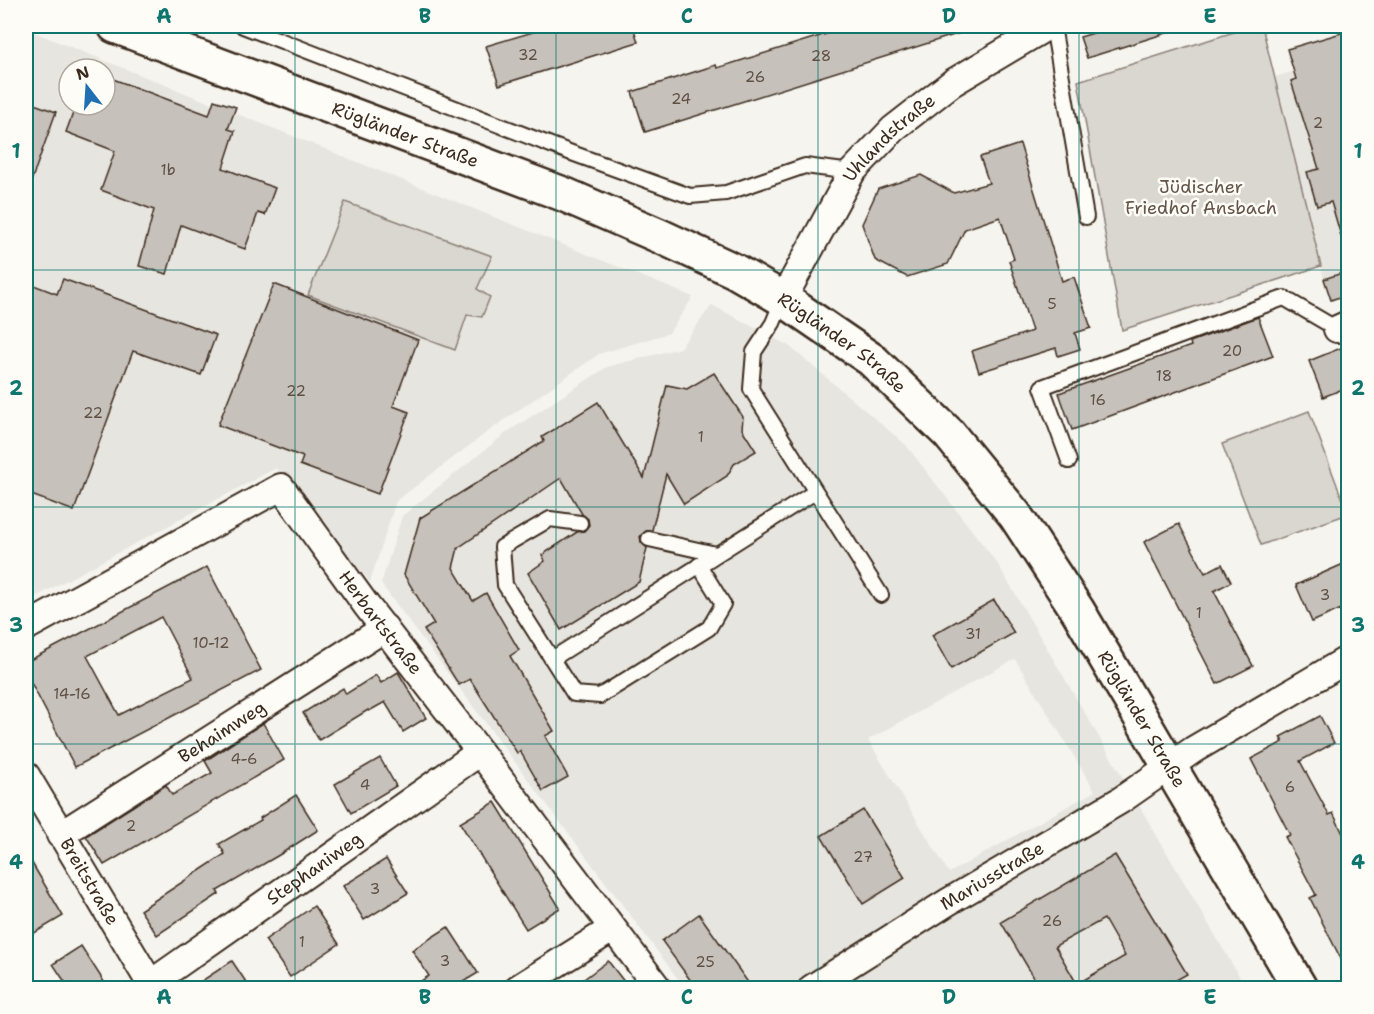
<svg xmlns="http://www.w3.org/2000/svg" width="1374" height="1014" viewBox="0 0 1374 1014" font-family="'Shantell Sans',sans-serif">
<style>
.built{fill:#e7e5df;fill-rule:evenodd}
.green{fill:#dad6d0;stroke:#8a8077;stroke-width:1.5}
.building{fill:#c7c1bb;stroke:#3b2a1e;stroke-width:1.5;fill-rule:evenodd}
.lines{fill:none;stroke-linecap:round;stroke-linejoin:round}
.lane-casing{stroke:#3b2a1e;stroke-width:18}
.street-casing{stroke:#3b2a1e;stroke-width:30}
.secondary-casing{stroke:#3b2a1e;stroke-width:38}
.lane{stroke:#fdfcf7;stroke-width:14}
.street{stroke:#fdfcf7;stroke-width:26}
.secondary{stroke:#fdfcf7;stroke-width:33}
.grid{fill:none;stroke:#0f766e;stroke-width:1.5;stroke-opacity:0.55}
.labels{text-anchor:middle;stroke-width:5;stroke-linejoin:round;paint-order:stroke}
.number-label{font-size:15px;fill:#5e5045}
.street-label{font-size:18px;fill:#3b2a1e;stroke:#fdfcf7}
.park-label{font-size:18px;fill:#63554a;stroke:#fdfcf7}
.neatline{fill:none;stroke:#0f766e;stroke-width:2}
.grid-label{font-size:20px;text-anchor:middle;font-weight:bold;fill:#0f766e}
</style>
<rect width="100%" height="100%" fill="#f5f4ee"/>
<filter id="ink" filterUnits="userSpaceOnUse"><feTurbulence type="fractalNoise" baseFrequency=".0167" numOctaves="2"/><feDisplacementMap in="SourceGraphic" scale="12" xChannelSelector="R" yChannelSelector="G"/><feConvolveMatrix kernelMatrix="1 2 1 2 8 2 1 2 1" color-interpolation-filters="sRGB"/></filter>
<g filter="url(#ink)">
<g class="built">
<path d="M 26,29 L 693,297 L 669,333 L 599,354 L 490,430 L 396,501 L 370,582 L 276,468 L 26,602 ZM 69,69 L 105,69 L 105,105 L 69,105 Z"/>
<path d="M 1348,55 L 1348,271 L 1324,279 L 1275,77 Z"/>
<path d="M 712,305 L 789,346 L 906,445 L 997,563 L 1246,988 L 685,988 L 381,584 L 402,516 L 506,433 L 607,367 L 680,348 ZM 1015,659 L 1095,791 L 949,873 L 868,740 Z"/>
</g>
<g class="green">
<path d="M 1253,26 L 1262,26 L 1321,266 L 1122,330 L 1078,81 Z"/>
<path d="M 345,202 L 492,256 L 477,289 L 490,297 L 482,317 L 467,315 L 455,350 L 308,295 Z"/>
<path d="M 1309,411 L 1348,514 L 1261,545 L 1222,444 Z"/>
</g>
<g class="building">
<path d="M 553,26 L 633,26 L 638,42 L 499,85 L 486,46 Z"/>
<path d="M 852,26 L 969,26 L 970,30 L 645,132 L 632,92 L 716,65 L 717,68 Z"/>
<path d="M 1117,26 L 1175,26 L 1176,30 L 1087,58 L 1080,37 Z"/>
<path d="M 1348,31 L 1348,242 L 1343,243 L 1331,202 L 1317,206 L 1307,172 L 1319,169 L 1291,81 L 1296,79 L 1287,49 Z"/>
<path d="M 105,76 L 209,115 L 214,100 L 236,107 L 228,129 L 235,131 L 223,168 L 275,188 L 265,215 L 258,213 L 245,249 L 181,225 L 167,274 L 139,266 L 154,210 L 101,190 L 115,151 L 66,132 L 76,105 L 105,105 Z"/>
<path d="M 26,101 L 56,112 L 28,190 L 26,189 Z"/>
<path d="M 1020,144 L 1062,281 L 1074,277 L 1091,328 L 1075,333 L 1080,349 L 1058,356 L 1056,348 L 979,372 L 972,351 L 1032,331 L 1009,261 L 1014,259 L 1000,217 L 965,229 L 948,264 L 907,277 L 875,260 L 862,224 L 878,189 L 921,175 L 954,193 L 989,183 L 980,157 Z"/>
<path d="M 1348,271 L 1348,294 L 1331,300 L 1324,279 Z"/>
<path d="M 63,279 L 216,335 L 201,375 L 133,351 L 74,511 L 26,493 L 26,282 L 57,294 Z"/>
<path d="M 274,284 L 418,340 L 393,406 L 409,412 L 378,494 L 300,465 L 303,457 L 218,425 Z"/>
<path d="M 1258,317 L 1273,356 L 1072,430 L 1059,393 L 1191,346 L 1190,342 Z"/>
<path d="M 1348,345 L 1348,387 L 1323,397 L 1309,361 Z"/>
<path d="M 714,373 L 743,417 L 742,429 L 756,451 L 734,464 L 727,476 L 684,504 L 666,474 L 652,530 L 646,531 L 640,536 L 641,542 L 647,548 L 639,582 L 561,630 L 528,573 L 545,561 L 542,555 L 577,532 L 584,531 L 589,525 L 588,519 L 582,514 L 561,478 L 458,548 L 453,568 L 473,601 L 486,593 L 519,650 L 510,656 L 554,731 L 545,736 L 568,777 L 543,791 L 520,751 L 517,753 L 470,679 L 459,685 L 424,630 L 434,624 L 404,575 L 420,518 L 544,441 L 542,437 L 598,402 L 644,478 L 667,385 L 687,389 Z"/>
<path d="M 1179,524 L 1205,573 L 1222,564 L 1231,582 L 1214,591 L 1253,666 L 1217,684 L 1144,542 Z"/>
<path d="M 1348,562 L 1348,606 L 1312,622 L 1296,585 Z"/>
<path d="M 207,567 L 261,670 L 75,767 L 26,673 L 26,662 ZM 161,617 L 193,678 L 119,715 L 87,656 Z"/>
<path d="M 994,600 L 1014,633 L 951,669 L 932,635 Z"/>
<path d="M 398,672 L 426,718 L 403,732 L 385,702 L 369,711 L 368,710 L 319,740 L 303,713 L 343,688 L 346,694 L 376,675 L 381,683 Z"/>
<path d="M 1320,716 L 1334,743 L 1300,761 L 1329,815 L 1333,813 L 1348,844 L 1348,973 L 1310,898 L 1316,895 L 1285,837 L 1290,835 L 1251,759 L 1283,742 L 1280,737 Z"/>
<path d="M 263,723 L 284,760 L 104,865 L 86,836 L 166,785 L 172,795 L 212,773 L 205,761 Z"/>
<path d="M 380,758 L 396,786 L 351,813 L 335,784 Z"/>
<path d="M 296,795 L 318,830 L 279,855 L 217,891 L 219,894 L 157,935 L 140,910 L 225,854 L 219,844 L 261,820 L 260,818 Z"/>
<path d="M 495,802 L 560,908 L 526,929 L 460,823 Z"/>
<path d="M 863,810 L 905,878 L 863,904 L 821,836 Z"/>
<path d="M 26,853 L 63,916 L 26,938 Z"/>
<path d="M 1115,855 L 1187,974 L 1162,988 L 1040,988 L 1001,922 ZM 1104,919 L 1125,956 L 1077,984 L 1055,946 Z"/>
<path d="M 386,859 L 408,893 L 364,920 L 343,886 Z"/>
<path d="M 314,906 L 339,944 L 290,977 L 265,940 Z"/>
<path d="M 699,914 L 752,988 L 696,988 L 662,941 Z"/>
<path d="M 448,927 L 478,973 L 453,988 L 410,988 L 429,976 L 412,950 Z"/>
<path d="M 81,946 L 108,988 L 69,988 L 53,964 Z"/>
<path d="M 232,961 L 250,988 L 191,988 Z"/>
<path d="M 608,961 L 629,988 L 572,988 Z"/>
</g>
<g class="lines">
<g class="lane-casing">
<g id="lane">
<path d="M 243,26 L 569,152 L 690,196 L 726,193 L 805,166 L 852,172"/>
<path d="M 1053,26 L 1086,217"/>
<path d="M 783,299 L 773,323 L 754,352 L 751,389 L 881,595"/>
<path d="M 1069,461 L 1042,387 L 1284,298 L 1337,329"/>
<path d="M 580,523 L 550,519 L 502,547 L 505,585 L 552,659 L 815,492"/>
<path d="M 649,539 L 716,554"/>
<path d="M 552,659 L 574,694 L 600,696 L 709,628 L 723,604 L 699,565"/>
</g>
</g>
<g class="street-casing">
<g id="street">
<path id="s1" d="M 783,299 L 852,172 L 893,129 L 952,83 L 1048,26"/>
<path d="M 1337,329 L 1348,324"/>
<path id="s2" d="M 26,627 L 281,487 L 366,605 L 480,752 L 658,988"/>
<path id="s3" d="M 26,775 L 153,988"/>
<path id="s4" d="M 60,835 L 385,628"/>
<path id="s5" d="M 150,984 L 480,752"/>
<path d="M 518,988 L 612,929"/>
<path id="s6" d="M 812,988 L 948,902 L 1121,800 L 1193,750 L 1348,659"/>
</g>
</g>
<g class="secondary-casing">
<g id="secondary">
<path id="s7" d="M 115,26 L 563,194 L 662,237 L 735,271 L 783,299 L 872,360 L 949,434 L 1015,515 L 1078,611 L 1300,988"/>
</g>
</g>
<use href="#lane" class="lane"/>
<use href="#street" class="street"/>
<use href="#secondary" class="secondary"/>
</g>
</g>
<path class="grid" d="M 295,26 L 295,988M 556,26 L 556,988M 818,26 L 818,988M 1079,26 L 1079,988M 26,270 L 1348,270M 26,507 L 1348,507M 26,744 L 1348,744"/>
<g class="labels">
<g class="number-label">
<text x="528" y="60">32</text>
<text x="821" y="61">28</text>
<text x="755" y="82">26</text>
<text x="681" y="104">24</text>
<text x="1318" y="128">2</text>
<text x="168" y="175">1b</text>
<text x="1052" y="309">5</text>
<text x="1232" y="356">20</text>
<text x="1164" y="381">18</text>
<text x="296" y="396">22</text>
<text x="1098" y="405">16</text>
<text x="93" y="418">22</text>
<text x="701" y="442">1</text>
<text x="1325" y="600">3</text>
<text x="1199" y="618">1</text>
<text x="973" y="639">31</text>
<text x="211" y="648">10-12</text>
<text x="72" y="699">14-16</text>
<text x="244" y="764">4-6</text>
<text x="365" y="790">4</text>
<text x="1290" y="792">6</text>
<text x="131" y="831">2</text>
<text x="863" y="862">27</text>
<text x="375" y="894">3</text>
<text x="1052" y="926">26</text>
<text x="302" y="947">1</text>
<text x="445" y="966">3</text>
<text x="705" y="967">25</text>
</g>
<g class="street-label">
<text dy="6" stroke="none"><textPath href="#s7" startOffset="310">Rügländer Straße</textPath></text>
<text dy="6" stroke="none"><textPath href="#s1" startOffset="195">Uhlandstraße</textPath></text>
<text dy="6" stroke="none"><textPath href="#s7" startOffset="796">Rügländer Straße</textPath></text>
<text dy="6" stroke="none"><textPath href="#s2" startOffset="459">Herbartstraße</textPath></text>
<text dy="6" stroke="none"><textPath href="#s7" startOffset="1282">Rügländer Straße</textPath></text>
<text dy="6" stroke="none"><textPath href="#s4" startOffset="192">Behaimweg</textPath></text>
<text dy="6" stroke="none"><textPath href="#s5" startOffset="201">Stephaniweg</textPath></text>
<text dy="6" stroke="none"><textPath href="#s6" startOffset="212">Mariusstraße</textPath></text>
<text dy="6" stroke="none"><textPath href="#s3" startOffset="124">Breitstraße</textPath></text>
</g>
<g class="park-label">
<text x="1201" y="193">Jüdischer<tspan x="1201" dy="21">Friedhof Ansbach</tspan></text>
</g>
</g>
<rect width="1374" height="1014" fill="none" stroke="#fdfcf7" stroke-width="66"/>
<g transform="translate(87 87) rotate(343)"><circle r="28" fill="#fdfcf7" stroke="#afa8a0" stroke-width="1.5"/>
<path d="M0-4.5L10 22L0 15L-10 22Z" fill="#1f6fb2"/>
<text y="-9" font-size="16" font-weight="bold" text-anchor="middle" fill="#3b2a1e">N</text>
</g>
<rect x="33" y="33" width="1308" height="948" class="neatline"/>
<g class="grid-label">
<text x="164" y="23">A</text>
<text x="425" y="23">B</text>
<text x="687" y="23">C</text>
<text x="949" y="23">D</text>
<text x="1210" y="23">E</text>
<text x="16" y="158">1</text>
<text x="1358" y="158">1</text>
<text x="16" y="395">2</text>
<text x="1358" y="395">2</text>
<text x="16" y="632">3</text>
<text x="1358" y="632">3</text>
<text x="16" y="869">4</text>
<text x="1358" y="869">4</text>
<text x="164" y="1004">A</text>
<text x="425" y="1004">B</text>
<text x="687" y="1004">C</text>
<text x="949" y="1004">D</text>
<text x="1210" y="1004">E</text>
</g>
</svg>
